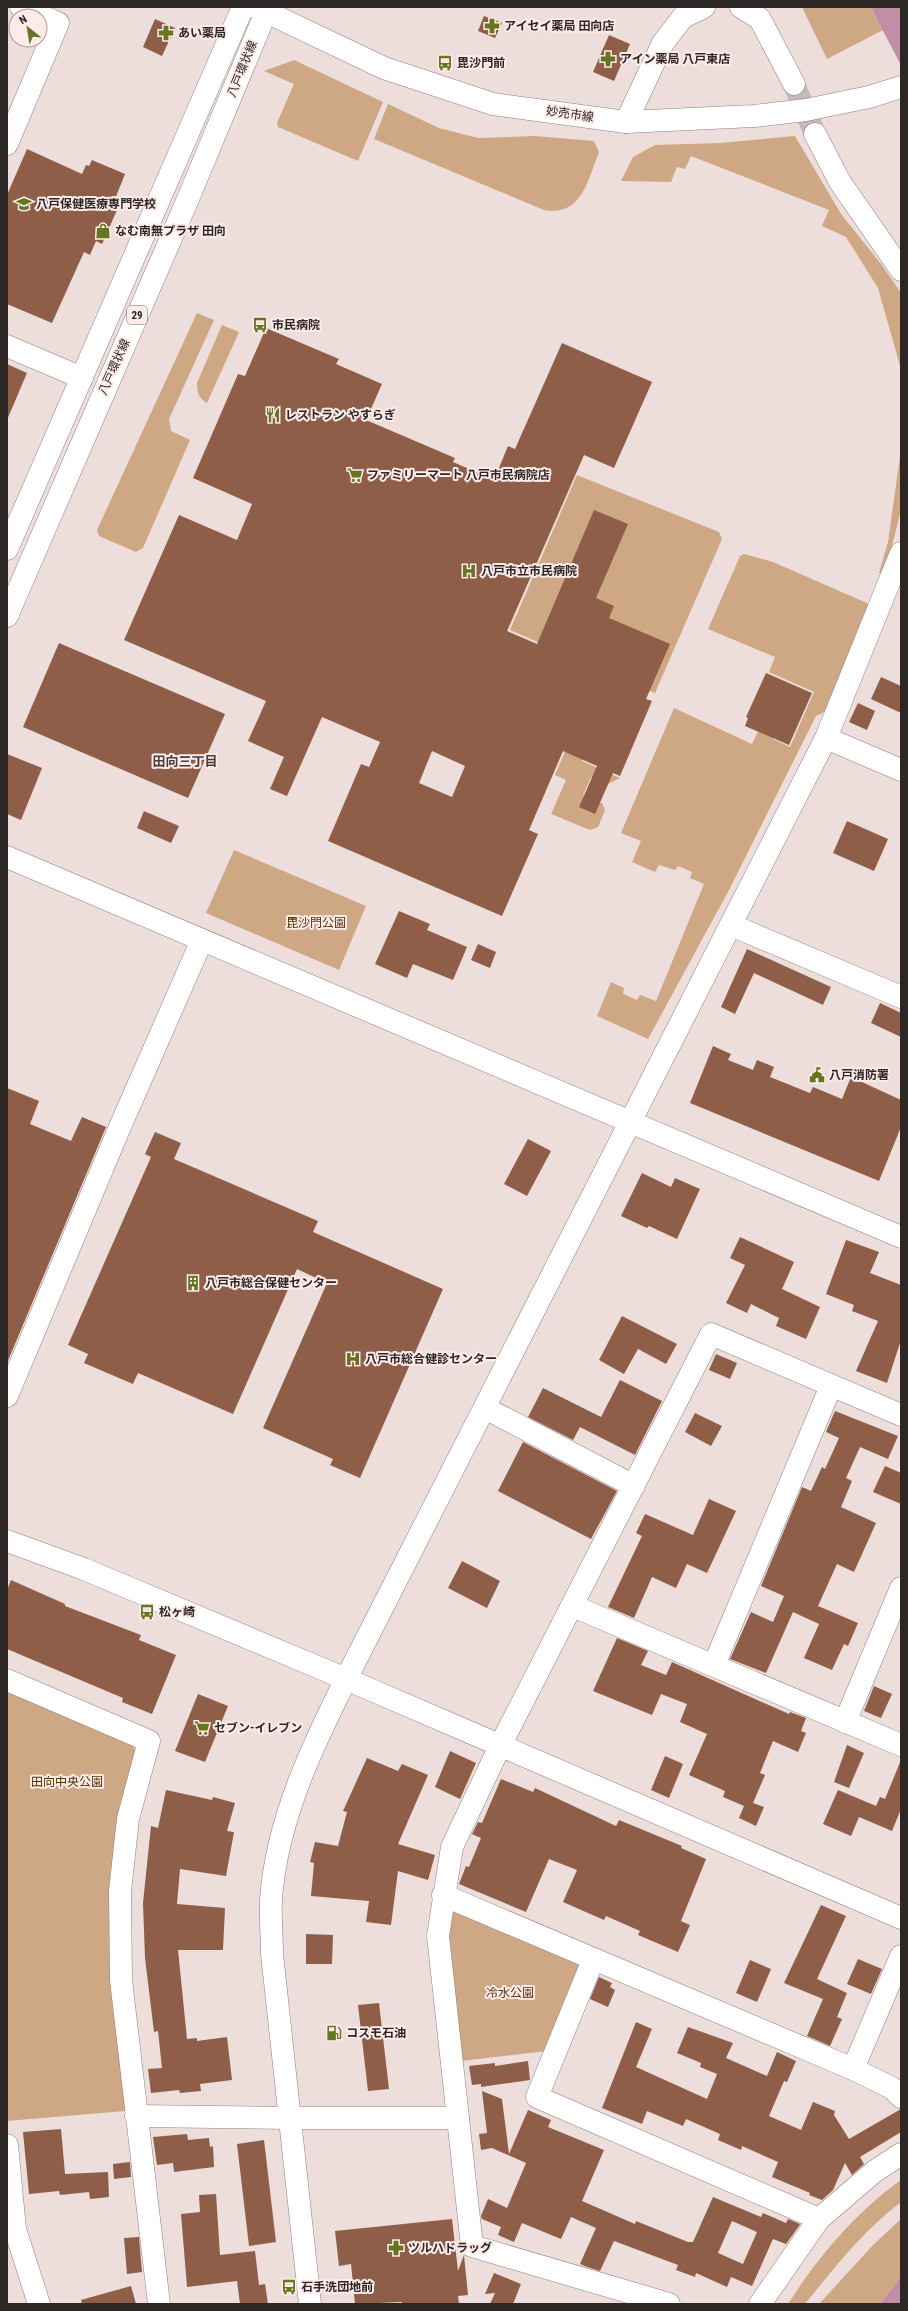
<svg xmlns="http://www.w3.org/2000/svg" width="908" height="2311" viewBox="0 0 908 2311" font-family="'Roboto Condensed','Noto Sans JP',sans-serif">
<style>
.green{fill:#cea784}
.water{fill:#c28da6}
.building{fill:#8e5e48;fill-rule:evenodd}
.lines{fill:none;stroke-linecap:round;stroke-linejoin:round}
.minor-tunnel{stroke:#c7b9b7;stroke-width:22;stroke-dasharray:22 11;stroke-linecap:butt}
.minor-casing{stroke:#8e7f7d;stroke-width:23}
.major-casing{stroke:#8e7f7d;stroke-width:23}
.minor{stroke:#fff;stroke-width:22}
.major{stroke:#fff;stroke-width:22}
.labels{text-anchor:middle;stroke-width:4;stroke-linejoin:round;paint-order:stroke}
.shield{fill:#fcebe9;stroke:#6a6160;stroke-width:1}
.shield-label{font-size:11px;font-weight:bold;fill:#2c2625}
.poi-label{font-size:12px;font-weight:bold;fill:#2c2625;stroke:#fcebe9;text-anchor:start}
.street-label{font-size:12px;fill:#2c2625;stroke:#fcebe9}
.park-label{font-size:12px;fill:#583000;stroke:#fcebe9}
.neighbourhood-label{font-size:13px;font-weight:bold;fill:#483b3a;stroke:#fcebe9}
</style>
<rect width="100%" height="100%" fill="#eededb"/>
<g class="green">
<path d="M 802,7 L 870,7 L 883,30 L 827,59 Z"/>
<path d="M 294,60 L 383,102 L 358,161 L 278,127 L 277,123 L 294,84 L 264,71 Z"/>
<path d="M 388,104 L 439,128 L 478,138 L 535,136 L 594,141 L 599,152 C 588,179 582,217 544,210 L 374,139 Z"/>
<path d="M 795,136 L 841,214 L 881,264 L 901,293 L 901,369 L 878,288 L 846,237 L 822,226 L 829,210 L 691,156 L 685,169 L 677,167 L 671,182 L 621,181 L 633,157 L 655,145 L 720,143 Z"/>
<path d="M 197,313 L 214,320 L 169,419 L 171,431 L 190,440 L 143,548 L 136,552 L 99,536 L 97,530 Z"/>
<path d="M 222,325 L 239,332 L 207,403 C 198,398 197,392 197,383 Z"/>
<path d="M 901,449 L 901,510 L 885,574 L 879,573 L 888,542 Z"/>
<path d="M 577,475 L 719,532 L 722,539 L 655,693 L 510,630 Z"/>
<path d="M 744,554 L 773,562 L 860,600 L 867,603 L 869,608 L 824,712 L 816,716 L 729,890 L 648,1039 L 597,1016 L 611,982 L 624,988 L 623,994 L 637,1000 L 640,995 L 656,1001 L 704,884 L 690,878 L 692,872 L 678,866 L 675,870 L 659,865 L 655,872 L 632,862 L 641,841 L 621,833 L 674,708 L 752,744 L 761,725 L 775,732 L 773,739 L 790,747 L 814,692 L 769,672 L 775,657 L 708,629 L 740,556 Z"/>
<path d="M 596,679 L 614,687 L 582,761 L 620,778 L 608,784 L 591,777 L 583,795 L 602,803 L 605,810 L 598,827 L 590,830 L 551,814 L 566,780 L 555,775 Z"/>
<path d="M 234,850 L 366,906 L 339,970 L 206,913 Z"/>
<path d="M 7,1691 L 132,1745 L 137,1753 L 111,1880 L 111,1964 L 125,2111 L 7,2121 Z"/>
<path d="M 458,1909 L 576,1959 L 580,1969 L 547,2051 L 461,2061 L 446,1928 L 449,1915 Z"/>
<path d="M 901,2180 L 901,2202 C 864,2230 834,2268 805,2304 L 788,2304 C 819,2256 854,2214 901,2180 Z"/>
<path d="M 901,2219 L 901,2276 L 880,2304 L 819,2304 L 873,2245 Z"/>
</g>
<g class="water">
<path d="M 870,7 L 901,7 L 901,65 L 872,10 Z"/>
<path d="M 901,2276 L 901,2304 L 880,2304 Z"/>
</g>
<g class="building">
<path d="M 484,16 L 502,23 L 495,38 L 478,31 Z"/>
<path d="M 155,19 L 175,28 L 162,56 L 143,47 Z"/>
<path d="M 609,35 L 630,44 L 614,81 L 593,72 Z"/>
<path d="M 27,149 L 82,174 L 86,165 L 89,166 L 92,160 L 125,174 L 115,199 L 121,201 L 102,244 L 96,241 L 90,255 L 84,252 L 52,323 L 7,304 L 7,195 Z"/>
<path d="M 266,328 L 339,359 L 336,364 L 382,384 L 366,420 L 455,458 L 453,462 L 494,480 L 508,446 L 515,449 L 562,343 L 652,382 L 614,468 L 584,455 L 507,631 L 537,644 L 594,510 L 628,524 L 596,598 L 614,606 L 609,618 L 670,644 L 646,699 L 652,701 L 620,776 L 613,773 L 595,814 L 579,807 L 597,766 L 563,751 L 529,830 L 538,834 L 502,916 L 328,841 L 361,764 L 369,767 L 380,742 L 322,717 L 287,796 L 270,789 L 284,757 L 248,741 L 266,701 L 124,640 L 179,515 L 237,540 L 252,504 L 193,478 L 238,374 L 245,376 ZM 432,751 L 465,766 L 452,797 L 419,783 Z"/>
<path d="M 7,364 L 27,373 L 7,420 Z"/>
<path d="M 59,643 L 225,714 L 188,798 L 23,727 Z"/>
<path d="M 766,673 L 812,693 L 789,745 L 745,726 L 748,718 L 746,717 Z"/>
<path d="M 881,677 L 901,686 L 901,713 L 871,699 Z"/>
<path d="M 858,703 L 875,711 L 867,730 L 849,722 Z"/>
<path d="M 7,754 L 42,768 L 21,820 L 7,814 Z"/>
<path d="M 144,811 L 179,826 L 171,843 L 137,828 Z"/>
<path d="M 847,821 L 888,839 L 874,871 L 833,853 Z"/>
<path d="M 399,911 L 430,924 L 427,930 L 467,947 L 453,980 L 413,964 L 407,978 L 375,964 Z"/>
<path d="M 478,944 L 496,952 L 490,968 L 471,960 Z"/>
<path d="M 747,949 L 831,987 L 823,1005 L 754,973 L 735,1014 L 721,1007 Z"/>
<path d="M 880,1003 L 901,1013 L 901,1037 L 871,1023 Z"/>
<path d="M 713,1046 L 731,1054 L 728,1060 L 753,1070 L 757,1060 L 774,1067 L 770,1077 L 810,1093 L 813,1087 L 842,1099 L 851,1077 L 901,1100 L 901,1127 L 879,1181 L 690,1103 Z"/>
<path d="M 7,1088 L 39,1101 L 30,1124 L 71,1141 L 82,1117 L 106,1127 L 7,1363 Z"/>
<path d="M 155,1132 L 181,1143 L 174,1159 L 318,1221 L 313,1232 L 443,1289 L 360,1478 L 330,1465 L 333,1459 L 263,1428 L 327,1283 L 297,1269 L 233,1414 L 138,1373 L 133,1384 L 84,1363 L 88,1354 L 68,1345 L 151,1157 L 145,1154 Z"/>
<path d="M 528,1139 L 551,1151 L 527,1196 L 504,1184 Z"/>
<path d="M 642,1173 L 671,1187 L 675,1178 L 700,1189 L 677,1239 L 649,1226 L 647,1228 L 621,1216 Z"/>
<path d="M 740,1237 L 794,1262 L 782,1289 L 820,1307 L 806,1339 L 776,1326 L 779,1318 L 751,1304 L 747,1313 L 726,1303 L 745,1265 L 730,1258 Z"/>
<path d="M 846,1240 L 879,1252 L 870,1273 L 901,1285 L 901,1340 L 887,1383 L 856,1371 L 878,1321 L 852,1311 L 854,1305 L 826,1294 Z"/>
<path d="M 622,1316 L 677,1344 L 666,1364 L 638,1349 L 624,1374 L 599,1360 Z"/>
<path d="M 716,1354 L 737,1363 L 730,1379 L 709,1370 Z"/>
<path d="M 620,1380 L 662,1401 L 635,1455 L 580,1427 L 573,1440 L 528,1417 L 543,1388 L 601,1417 Z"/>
<path d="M 835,1411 L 898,1436 L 888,1459 L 860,1447 L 846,1478 L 852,1481 L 841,1507 L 876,1523 L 854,1572 L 837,1564 L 818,1606 L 858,1623 L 848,1646 L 844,1644 L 832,1670 L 804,1658 L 819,1624 L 793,1612 L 766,1673 L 730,1659 L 751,1612 L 773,1622 L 784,1596 L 761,1586 L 802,1487 L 811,1491 L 822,1467 L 825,1469 L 839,1438 L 826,1432 Z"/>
<path d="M 695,1413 L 722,1426 L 711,1446 L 685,1432 Z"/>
<path d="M 523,1442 L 617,1491 L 591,1539 L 498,1491 Z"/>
<path d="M 885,1466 L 901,1473 L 901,1504 L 873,1492 Z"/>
<path d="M 709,1499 L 736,1511 L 707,1573 L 687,1564 L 676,1588 L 652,1577 L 634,1618 L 608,1607 L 642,1536 L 636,1533 L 645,1514 L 693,1535 Z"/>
<path d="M 462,1561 L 500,1581 L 487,1608 L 448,1588 Z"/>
<path d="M 11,1580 L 65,1604 L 65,1606 L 141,1635 L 139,1640 L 176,1655 L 152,1714 L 122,1702 L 123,1698 L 7,1649 L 7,1590 Z"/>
<path d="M 617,1638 L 648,1651 L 641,1665 L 666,1675 L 672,1662 L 789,1714 L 790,1712 L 806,1718 L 801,1731 L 806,1733 L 798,1752 L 773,1741 L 760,1773 L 765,1775 L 753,1803 L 764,1807 L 756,1826 L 739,1818 L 744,1806 L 723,1797 L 725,1791 L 689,1775 L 707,1734 L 680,1722 L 687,1704 L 661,1694 L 652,1715 L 593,1691 Z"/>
<path d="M 874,1686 L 892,1694 L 881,1718 L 864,1711 Z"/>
<path d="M 198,1694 L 228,1706 L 205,1762 L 175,1751 Z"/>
<path d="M 847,1745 L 864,1753 L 849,1788 L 834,1782 Z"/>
<path d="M 450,1751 L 476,1763 L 460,1799 L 435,1787 Z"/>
<path d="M 665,1756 L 683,1764 L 669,1798 L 651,1790 Z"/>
<path d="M 367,1758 L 398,1771 L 402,1764 L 428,1775 L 398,1844 L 435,1855 L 428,1880 L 398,1871 L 391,1925 L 366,1922 L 369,1901 L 311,1896 L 314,1863 L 310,1862 L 315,1842 L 338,1846 L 347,1812 L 343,1811 Z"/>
<path d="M 901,1760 L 901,1809 L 892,1831 L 859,1817 L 851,1836 L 823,1824 L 838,1790 L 876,1806 L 880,1797 L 885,1799 Z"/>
<path d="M 501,1779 L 533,1792 L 535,1788 L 616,1826 L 619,1820 L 682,1846 L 681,1848 L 706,1859 L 681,1921 L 690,1925 L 678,1952 L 638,1935 L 640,1931 L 606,1916 L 604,1920 L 563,1902 L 577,1870 L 549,1859 L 526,1912 L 459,1884 L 466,1866 L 469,1867 L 481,1838 L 472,1834 L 478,1822 L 482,1823 Z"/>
<path d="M 166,1790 L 212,1800 L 213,1797 L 235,1803 L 227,1831 L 234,1832 L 226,1876 L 180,1869 L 177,1904 L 225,1908 L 223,1950 L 178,1950 L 187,2039 L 197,2038 L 197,2041 L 227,2037 L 232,2080 L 200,2084 L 201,2091 L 180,2093 L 179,2090 L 151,2093 L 148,2069 L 162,2068 L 158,2031 L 154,2032 L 145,1958 L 143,1903 L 151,1826 L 158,1828 Z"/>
<path d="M 821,1905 L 846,1916 L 817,1979 L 847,1993 L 837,2017 L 842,2019 L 830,2046 L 807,2036 L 823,1999 L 784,1983 Z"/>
<path d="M 306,1934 L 333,1935 L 332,1964 L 306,1964 Z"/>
<path d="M 858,1959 L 882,1969 L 871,1994 L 847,1984 Z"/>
<path d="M 750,1960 L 771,1969 L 757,2002 L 736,1993 Z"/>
<path d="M 599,1977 L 612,1983 L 610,1987 L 615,1990 L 608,2007 L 590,1999 Z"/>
<path d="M 379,2003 L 389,2089 L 368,2091 L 358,2005 Z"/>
<path d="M 636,2022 L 652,2029 L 636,2067 L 707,2099 L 717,2074 L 700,2067 L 701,2063 L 677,2053 L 688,2027 L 733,2043 L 726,2058 L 767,2076 L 777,2052 L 796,2061 L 787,2082 L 784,2081 L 769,2116 L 801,2130 L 813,2102 L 835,2111 L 834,2115 L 849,2139 L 901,2109 L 901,2132 L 860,2157 L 864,2164 L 852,2175 L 845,2163 L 833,2190 L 822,2200 L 809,2195 L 810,2193 L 772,2177 L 778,2162 L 742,2146 L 741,2150 L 718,2140 L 720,2134 L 686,2119 L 683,2126 L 647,2111 L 642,2124 L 602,2108 Z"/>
<path d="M 528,2061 L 530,2080 L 481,2087 L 481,2084 L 472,2085 L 469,2066 L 495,2063 L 495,2066 Z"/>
<path d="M 482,2091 L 502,2099 L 509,2154 L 528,2110 L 551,2120 L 548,2127 L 604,2150 L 582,2201 L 635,2224 L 636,2221 L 688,2242 L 693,2242 L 713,2197 L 761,2217 L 763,2213 L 786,2223 L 788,2219 L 800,2224 L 799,2226 L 786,2244 L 773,2239 L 752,2286 L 731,2277 L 727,2287 L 696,2273 L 695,2277 L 676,2270 L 678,2265 L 614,2241 L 600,2271 L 587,2267 L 580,2264 L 596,2228 L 571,2217 L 561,2239 L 522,2223 L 514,2242 L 498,2235 L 501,2227 L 482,2219 L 481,2216 L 488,2199 L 507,2208 L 526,2163 L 492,2148 L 481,2150 L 479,2134 L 487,2133 ZM 732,2221 L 757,2232 L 743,2264 L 718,2253 Z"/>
<path d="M 61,2129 L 65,2174 L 108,2172 L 109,2197 L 90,2199 L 89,2192 L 60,2195 L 59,2191 L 29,2194 L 23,2132 Z"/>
<path d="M 187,2134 L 188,2140 L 209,2138 L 210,2147 L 213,2146 L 214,2167 L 174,2172 L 173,2163 L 157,2165 L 153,2137 Z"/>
<path d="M 264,2140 L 276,2242 L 249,2246 L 237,2144 Z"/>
<path d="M 130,2162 L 131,2177 L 114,2179 L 113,2164 Z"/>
<path d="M 216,2194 L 220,2255 L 255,2251 L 259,2285 L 265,2284 L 268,2304 L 240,2304 L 237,2281 L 187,2287 L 181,2214 L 200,2212 L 199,2195 Z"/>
<path d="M 452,2219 L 458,2271 L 464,2255 L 468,2295 L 458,2296 L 459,2304 L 402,2304 L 402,2302 L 355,2304 L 351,2264 L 339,2266 L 335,2231 Z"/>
<path d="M 139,2237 L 142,2272 L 127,2274 L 124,2238 Z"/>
<path d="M 494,2273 L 521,2284 L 513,2304 L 490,2304 L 495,2293 L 485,2294 Z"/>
<path d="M 131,2286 L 136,2304 L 82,2304 L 81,2300 Z"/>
</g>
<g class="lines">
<path class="minor-tunnel" d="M 794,84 L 815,134"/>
<g class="minor-casing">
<g id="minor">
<path d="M 741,7 L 760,19 L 794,84"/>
<path d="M 626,122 L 663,43 L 683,17 L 704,7"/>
<path d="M 815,134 L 840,182 L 901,270"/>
<path d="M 7,144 L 58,23 L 21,7"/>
<path d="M 7,346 L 82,378"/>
<path d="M 826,738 L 901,770"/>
<path d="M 7,857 L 901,1237"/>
<path d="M 731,925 L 901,997"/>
<path d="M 7,1396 L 119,1129 L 202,940"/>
<path d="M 485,1408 L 634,1486"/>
<path d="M 7,1541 L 84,1569 L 346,1679 L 901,1918"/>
<path d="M 573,1606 L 901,1745"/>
<path d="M 714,1665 L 831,1386"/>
<path d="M 7,1680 L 149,1741 L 128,1819 L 120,1891 L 121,1980 L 159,2304"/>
<path d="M 845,1722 L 901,1588"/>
<path d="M 443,1895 L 853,2069 L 892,2088 L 901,2097"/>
<path d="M 593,1960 L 537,2097 L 819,2219"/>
<path d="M 853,2069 L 901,1956"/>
<path d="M 136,2116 L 290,2118 L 458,2118"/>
<path d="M 7,2145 L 15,2229 L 39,2304"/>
<path d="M 310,2304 L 272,1954 C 272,1936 270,1917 271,1899 C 277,1820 311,1749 346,1679 L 826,738 L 901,553"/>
<path d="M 669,2304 L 472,2246 L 438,1936 L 452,1847 L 500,1746 L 711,1334 L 901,1415"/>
<path d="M 760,2304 L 819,2219 L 875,2171 L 901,2154"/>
</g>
</g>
<g class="major-casing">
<g id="major">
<path d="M 256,7 L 384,68 L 493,104 L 626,122 L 754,116 L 806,110 L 869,97 L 901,87"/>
<path d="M 7,549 L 243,7"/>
<path d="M 7,616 L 185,206 L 268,7"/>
</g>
</g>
<use href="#minor" class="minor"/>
<use href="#major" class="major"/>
</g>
<defs>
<g id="pharmacy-bare" transform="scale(1.2)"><path d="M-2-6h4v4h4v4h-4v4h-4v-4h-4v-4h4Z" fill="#657522" stroke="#fcebe9" stroke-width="2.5" paint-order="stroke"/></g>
<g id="bus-bare" transform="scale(1.2)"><path d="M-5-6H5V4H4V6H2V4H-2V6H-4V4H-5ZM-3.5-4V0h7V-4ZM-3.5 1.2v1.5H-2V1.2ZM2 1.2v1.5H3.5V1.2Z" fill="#657522" stroke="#fcebe9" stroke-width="2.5" paint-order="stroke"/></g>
<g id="university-bare" transform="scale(1.2)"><path d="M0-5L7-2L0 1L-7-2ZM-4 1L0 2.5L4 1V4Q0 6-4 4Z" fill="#657522" stroke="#fcebe9" stroke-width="2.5" paint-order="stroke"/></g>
<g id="shop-bare" transform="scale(1.2)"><path d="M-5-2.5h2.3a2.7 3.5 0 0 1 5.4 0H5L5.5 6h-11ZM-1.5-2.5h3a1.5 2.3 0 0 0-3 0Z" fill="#657522" stroke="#fcebe9" stroke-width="2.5" paint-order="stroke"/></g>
<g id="restaurant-bare" transform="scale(1.2)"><path d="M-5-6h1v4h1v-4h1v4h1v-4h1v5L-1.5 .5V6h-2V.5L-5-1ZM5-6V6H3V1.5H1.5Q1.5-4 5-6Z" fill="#657522" stroke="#fcebe9" stroke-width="2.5" paint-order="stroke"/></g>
<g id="supermarket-bare" transform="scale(1.2)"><path d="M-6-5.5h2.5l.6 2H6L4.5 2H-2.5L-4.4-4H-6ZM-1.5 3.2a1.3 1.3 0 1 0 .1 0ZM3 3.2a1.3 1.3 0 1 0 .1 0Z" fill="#657522" stroke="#fcebe9" stroke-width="2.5" paint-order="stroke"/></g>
<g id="hospital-bare" transform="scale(1.2)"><path d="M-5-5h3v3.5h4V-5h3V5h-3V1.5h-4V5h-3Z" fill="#657522" stroke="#fcebe9" stroke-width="2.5" paint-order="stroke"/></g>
<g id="civic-bare" transform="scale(1.2)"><path d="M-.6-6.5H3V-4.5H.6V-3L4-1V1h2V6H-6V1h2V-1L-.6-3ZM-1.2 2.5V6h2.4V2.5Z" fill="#657522" stroke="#fcebe9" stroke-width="2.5" paint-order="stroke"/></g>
<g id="building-bare" transform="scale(1.2)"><path d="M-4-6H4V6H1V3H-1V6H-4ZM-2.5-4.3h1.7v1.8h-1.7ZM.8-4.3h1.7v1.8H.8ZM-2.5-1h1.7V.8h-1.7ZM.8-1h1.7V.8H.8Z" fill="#657522" stroke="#fcebe9" stroke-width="2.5" paint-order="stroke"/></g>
<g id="fuel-bare" transform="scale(1.2)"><path d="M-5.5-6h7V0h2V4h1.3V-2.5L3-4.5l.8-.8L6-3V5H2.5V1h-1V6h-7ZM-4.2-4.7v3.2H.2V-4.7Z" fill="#657522" stroke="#fcebe9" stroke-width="2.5" paint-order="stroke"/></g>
</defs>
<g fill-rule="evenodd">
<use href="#pharmacy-bare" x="492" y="26"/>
<use href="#pharmacy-bare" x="166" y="33"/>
<use href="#pharmacy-bare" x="608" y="59"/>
<use href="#bus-bare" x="445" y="63"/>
<use href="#university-bare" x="24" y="204"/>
<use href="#shop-bare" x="103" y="231"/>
<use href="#bus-bare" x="260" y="325"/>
<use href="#restaurant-bare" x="273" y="415"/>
<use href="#supermarket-bare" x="355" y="475"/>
<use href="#hospital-bare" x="469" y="571"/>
<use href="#civic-bare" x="817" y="1075"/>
<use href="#building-bare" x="193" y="1283"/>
<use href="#hospital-bare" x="353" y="1359"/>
<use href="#bus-bare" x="147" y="1612"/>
<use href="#supermarket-bare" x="202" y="1728"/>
<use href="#fuel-bare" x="334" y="2033"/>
<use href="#pharmacy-bare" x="396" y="2248"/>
<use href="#bus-bare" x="289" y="2287"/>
</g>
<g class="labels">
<rect class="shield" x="127" y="306" width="20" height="18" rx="3"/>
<g class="shield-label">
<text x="137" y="319">29</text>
</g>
<g class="poi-label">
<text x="504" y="30">アイセイ薬局 田向店</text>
<text x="178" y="37">あい薬局</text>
<text x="620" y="63">アイン薬局 八戸東店</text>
<text x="457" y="67">毘沙門前</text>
<text x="36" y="208">八戸保健医療専門学校</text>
<text x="115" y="235">なむ南無プラザ 田向</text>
<text x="272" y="329">市民病院</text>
<text x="285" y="419">レストラン やすらぎ</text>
<text x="367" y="479">ファミリーマート 八戸市民病院店</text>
<text x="481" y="575">八戸市立市民病院</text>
<text x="829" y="1079">八戸消防署</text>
<text x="205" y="1287">八戸市総合保健センター</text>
<text x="365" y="1363">八戸市総合健診センター</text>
<text x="159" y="1616">松ヶ崎</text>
<text x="214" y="1732">セブン-イレブン</text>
<text x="346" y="2037">コスモ石油</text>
<text x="408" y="2252">ツルハドラッグ</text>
<text x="301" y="2291">石手洗団地前</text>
</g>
<g class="street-label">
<text transform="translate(242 69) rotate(-68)" y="4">八戸環状線</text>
<text transform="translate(570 114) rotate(8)" y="4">妙売市線</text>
<text transform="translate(114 367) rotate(-66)" y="4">八戸環状線</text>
</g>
<g class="park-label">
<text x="316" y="927">毘沙門公園</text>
<text x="67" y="1786">田向中央公園</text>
<text x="510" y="1997">冷水公園</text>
</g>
<g class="neighbourhood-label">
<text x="185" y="766">田向三丁目</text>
</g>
</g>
<rect width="908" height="2311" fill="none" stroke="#2c2625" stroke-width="16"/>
<g transform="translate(28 28) rotate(330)"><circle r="19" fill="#fcebe9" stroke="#a99c9b"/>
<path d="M0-3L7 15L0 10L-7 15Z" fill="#657522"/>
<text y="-6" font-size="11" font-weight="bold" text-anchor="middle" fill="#2c2625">N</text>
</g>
</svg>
